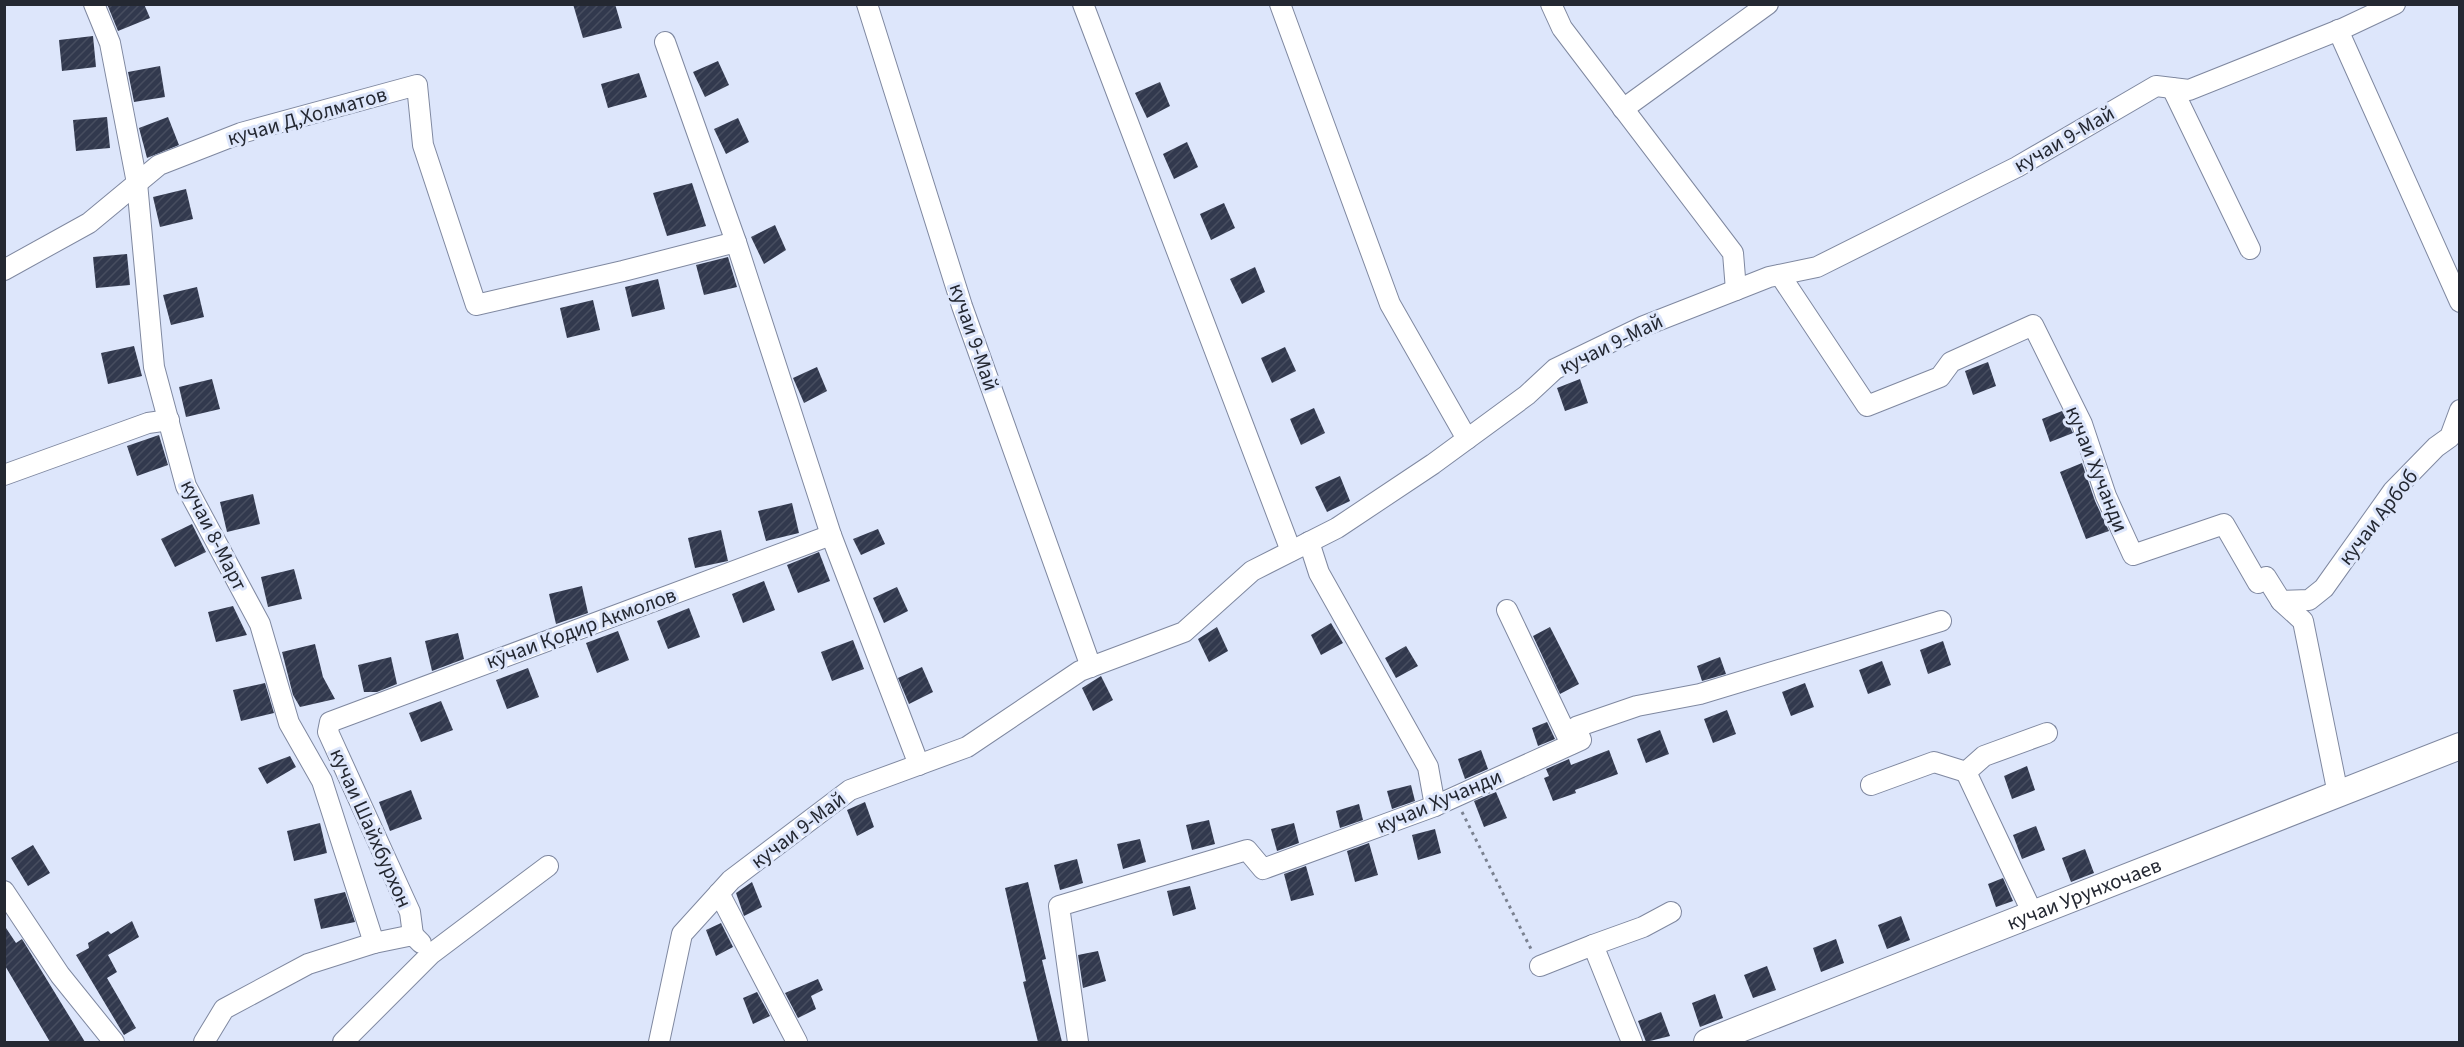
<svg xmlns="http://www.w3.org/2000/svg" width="2464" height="1047" viewBox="0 0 2464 1047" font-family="'Source Sans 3',sans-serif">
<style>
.building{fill:url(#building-hatch)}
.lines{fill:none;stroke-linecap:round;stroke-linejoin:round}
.minor-casing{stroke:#7f88a0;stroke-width:22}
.tertiary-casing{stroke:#7f88a0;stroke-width:28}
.path{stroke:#7a8190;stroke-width:3;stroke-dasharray:3 4.5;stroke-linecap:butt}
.minor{stroke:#fff;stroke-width:20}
.tertiary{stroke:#fff;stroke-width:26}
.labels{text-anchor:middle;stroke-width:6;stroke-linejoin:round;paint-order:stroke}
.street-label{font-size:21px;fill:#242832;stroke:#dde6fb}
</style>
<defs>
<pattern id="building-hatch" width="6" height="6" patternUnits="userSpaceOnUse" patternTransform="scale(1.5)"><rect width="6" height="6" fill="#32394e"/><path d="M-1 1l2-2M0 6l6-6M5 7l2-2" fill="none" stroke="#474d5f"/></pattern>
</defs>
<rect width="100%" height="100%" fill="#dde6fb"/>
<g class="building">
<path d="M 107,4 L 144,4 L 150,18 L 118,31 Z"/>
<path d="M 573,4 L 615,4 L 622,28 L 583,38 Z"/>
<path d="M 93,36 L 96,67 L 62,71 L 59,40 Z"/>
<path d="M 718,61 L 729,85 L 705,97 L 693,72 Z"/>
<path d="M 160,66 L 165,97 L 134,102 L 128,72 Z"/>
<path d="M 639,73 L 647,97 L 608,108 L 601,84 Z"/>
<path d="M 1160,82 L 1170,106 L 1147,118 L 1135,93 Z"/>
<path d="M 107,117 L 110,148 L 76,151 L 73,120 Z"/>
<path d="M 168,117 L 179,145 L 147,158 L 139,128 Z"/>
<path d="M 738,118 L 749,142 L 726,154 L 714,129 Z"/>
<path d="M 1187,142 L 1198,167 L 1174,179 L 1163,154 Z"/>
<path d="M 692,183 L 706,226 L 667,236 L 653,193 Z"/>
<path d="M 186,189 L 193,219 L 160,227 L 153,197 Z"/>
<path d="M 1224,203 L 1235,228 L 1211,240 L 1200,214 Z"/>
<path d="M 775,225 L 786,250 L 764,264 L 751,237 Z"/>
<path d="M 127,254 L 130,285 L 96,288 L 93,257 Z"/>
<path d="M 728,257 L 737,287 L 704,295 L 696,265 Z"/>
<path d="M 1255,267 L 1265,292 L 1242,304 L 1230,279 Z"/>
<path d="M 658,279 L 665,309 L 632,317 L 625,287 Z"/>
<path d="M 197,287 L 204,317 L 171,325 L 163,295 Z"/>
<path d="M 593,300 L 600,330 L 567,338 L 560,308 Z"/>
<path d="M 134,346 L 142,376 L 108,384 L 101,353 Z"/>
<path d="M 1285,347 L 1296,371 L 1272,383 L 1261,358 Z"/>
<path d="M 1988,362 L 1996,386 L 1973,395 L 1965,371 Z"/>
<path d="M 817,367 L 827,391 L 804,403 L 793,378 Z"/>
<path d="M 212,379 L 220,409 L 186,417 L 179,387 Z"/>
<path d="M 1580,379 L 1588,403 L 1565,411 L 1557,388 Z"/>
<path d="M 1314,408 L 1325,433 L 1301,445 L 1290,419 Z"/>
<path d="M 2062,411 L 2073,433 L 2050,442 L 2042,419 Z"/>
<path d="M 159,435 L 168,465 L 137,476 L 127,446 Z"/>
<path d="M 2082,463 L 2095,501 L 2109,531 L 2086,539 L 2060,472 Z"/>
<path d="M 1340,476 L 1350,501 L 1327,512 L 1315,487 Z"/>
<path d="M 253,494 L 260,524 L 227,532 L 220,502 Z"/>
<path d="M 792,503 L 799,533 L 766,541 L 758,511 Z"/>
<path d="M 192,524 L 206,552 L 175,567 L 161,539 Z"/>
<path d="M 878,529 L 885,544 L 861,555 L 853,539 Z"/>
<path d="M 721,530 L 728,561 L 695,568 L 688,538 Z"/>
<path d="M 819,552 L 830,581 L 798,593 L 787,565 Z"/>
<path d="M 294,569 L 302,599 L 268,607 L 261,577 Z"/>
<path d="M 764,581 L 775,610 L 743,623 L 732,594 Z"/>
<path d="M 582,586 L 588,613 L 556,624 L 549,594 Z"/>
<path d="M 897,587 L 908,611 L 884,623 L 873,598 Z"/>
<path d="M 233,606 L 247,635 L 216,642 L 208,612 Z"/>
<path d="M 689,608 L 700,637 L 668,649 L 657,621 Z"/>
<path d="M 1331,623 L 1343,643 L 1321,655 L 1311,635 Z"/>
<path d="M 1217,627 L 1228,651 L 1209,662 L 1198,639 Z"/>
<path d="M 1550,627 L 1579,684 L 1560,694 L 1533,636 Z"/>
<path d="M 618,631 L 629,660 L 597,673 L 586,643 Z"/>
<path d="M 458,633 L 464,659 L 432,671 L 425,641 Z"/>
<path d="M 853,640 L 864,669 L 832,681 L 821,652 Z"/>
<path d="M 1943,641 L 1951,665 L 1928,674 L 1920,650 Z"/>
<path d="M 315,644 L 323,677 L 335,699 L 300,707 L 293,695 L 282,652 Z"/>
<path d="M 1406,646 L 1418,666 L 1396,678 L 1385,658 Z"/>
<path d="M 391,657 L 397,684 L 377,692 L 364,692 L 358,665 Z"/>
<path d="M 1720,657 L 1726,674 L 1702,681 L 1697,666 Z"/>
<path d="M 1882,661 L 1891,685 L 1868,694 L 1859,670 Z"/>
<path d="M 922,667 L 933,692 L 909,704 L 898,678 Z"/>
<path d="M 528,668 L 539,697 L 507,709 L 496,680 Z"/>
<path d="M 1101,676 L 1113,700 L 1093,711 L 1082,688 Z"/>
<path d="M 265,683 L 274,713 L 241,721 L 233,690 Z"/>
<path d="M 1805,683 L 1814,707 L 1791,716 L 1782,692 Z"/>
<path d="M 441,701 L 453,730 L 421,742 L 409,713 Z"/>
<path d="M 1727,710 L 1736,734 L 1713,743 L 1704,719 Z"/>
<path d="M 1547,722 L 1555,739 L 1538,746 L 1532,728 Z"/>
<path d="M 1660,730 L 1669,754 L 1646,763 L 1637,739 Z"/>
<path d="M 1481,750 L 1488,769 L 1465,779 L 1458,759 Z"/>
<path d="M 1609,750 L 1618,774 L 1575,790 L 1576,793 L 1553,801 L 1544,778 L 1549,776 L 1546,769 L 1569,759 L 1571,765 Z"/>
<path d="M 290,756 L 296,767 L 267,784 L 258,768 Z"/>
<path d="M 2027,766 L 2035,790 L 2012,799 L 2004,776 Z"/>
<path d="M 1411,785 L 1415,801 L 1392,809 L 1387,791 Z"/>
<path d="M 411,790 L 422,819 L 390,831 L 379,802 Z"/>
<path d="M 1496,792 L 1507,818 L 1484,827 L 1474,801 Z"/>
<path d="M 865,802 L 874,827 L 857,836 L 847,810 Z"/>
<path d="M 1359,804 L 1363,820 L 1340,828 L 1336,811 Z"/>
<path d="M 1209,820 L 1215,844 L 1192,850 L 1186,825 Z"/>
<path d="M 320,823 L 327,853 L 294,861 L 287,831 Z"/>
<path d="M 1294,823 L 1299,843 L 1277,851 L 1271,829 Z"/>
<path d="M 2036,826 L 2045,850 L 2022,859 L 2013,835 Z"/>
<path d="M 1435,829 L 1441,853 L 1418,860 L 1412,835 Z"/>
<path d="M 1140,839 L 1146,862 L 1123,869 L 1117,844 Z"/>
<path d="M 1369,843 L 1378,875 L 1355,882 L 1347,851 Z"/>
<path d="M 33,845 L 50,873 L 28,886 L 11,858 Z"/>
<path d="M 2085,849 L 2094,873 L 2071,882 L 2062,858 Z"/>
<path d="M 1077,859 L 1083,883 L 1060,890 L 1054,865 Z"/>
<path d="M 1306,866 L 1314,895 L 1291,901 L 1284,874 Z"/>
<path d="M 2003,878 L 2013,901 L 1996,907 L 1988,884 Z"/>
<path d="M 752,882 L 762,907 L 744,916 L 736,893 Z"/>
<path d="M 1028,882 L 1046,959 L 1042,960 L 1062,1042 L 1038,1042 L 1023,982 L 1026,981 L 1005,888 Z"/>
<path d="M 1190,886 L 1196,909 L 1173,916 L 1167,891 Z"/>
<path d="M 345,892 L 355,922 L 321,929 L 314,899 Z"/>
<path d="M 1901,916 L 1910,940 L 1887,949 L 1878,925 Z"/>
<path d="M 132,921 L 139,937 L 108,955 L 117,972 L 107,978 L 136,1028 L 124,1035 L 76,955 L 89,948 L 88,943 L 108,931 L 111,934 Z"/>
<path d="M 721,923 L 733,947 L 716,956 L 706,930 Z"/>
<path d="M 4,925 L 16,943 L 22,939 L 85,1042 L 50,1042 L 4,964 Z"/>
<path d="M 1836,939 L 1844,963 L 1821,972 L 1813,948 Z"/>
<path d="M 1098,951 L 1106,981 L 1083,988 L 1078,955 Z"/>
<path d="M 1767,966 L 1776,990 L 1753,998 L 1744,975 Z"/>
<path d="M 818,979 L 823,990 L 811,996 L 816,1009 L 798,1018 L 785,993 Z"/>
<path d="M 757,992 L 770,1016 L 753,1024 L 743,998 Z"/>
<path d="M 1715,994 L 1723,1018 L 1700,1027 L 1692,1003 Z"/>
<path d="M 1661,1012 L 1670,1036 L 1646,1042 L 1638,1021 Z"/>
</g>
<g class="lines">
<g class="minor-casing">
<g id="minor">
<path d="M 94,4 L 110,43 L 137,183 L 154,367 L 186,486 L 260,624 L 289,723 L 322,781 L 374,943"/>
<path d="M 867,4 L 962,306 L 1091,667"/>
<path d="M 1083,4 L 1291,551"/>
<path d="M 1280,4 L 1390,304 L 1467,439"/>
<path d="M 1551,4 L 1562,28 L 1733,253 L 1736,290"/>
<path d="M 2338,30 L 2460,302"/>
<path d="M 665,42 L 736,242 L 831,535 L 919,765"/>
<path d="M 2172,88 L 2250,249"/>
<path d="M 1623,109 L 1768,4"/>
<path d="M 4,270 L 89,223 L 159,165 L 241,133 L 417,85 L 423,145 L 476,305 L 623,271 L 736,242"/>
<path d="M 1780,275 L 1867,406 L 1940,377 L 1951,362 L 2033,325 L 2082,424 L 2106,496 L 2133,555 L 2224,524 L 2258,583 L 2266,577 L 2281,601 L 2303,621 L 2338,794"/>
<path d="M 4,475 L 148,423 L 169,420"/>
<path d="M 1309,542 L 1319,573 L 1428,767 L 1435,806"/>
<path d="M 2281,601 L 2309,600 L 2324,588 L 2393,491 L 2436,447 L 2450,437 L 2460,410"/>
<path d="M 1507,610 L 1571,744"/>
<path d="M 1871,785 L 1934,762 L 1966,772"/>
<path d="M 4,891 L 60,975 L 114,1042"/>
<path d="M 719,893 L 797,1042"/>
<path d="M 2033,914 L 1966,772 L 1984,756 L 2047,733"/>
<path d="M 413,935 L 410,912 L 328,732 L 330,722 L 831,535"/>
<path d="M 1593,945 L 1643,927 L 1671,912"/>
<path d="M 1540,966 L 1593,945 L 1632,1042"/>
<path d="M 204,1042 L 224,1009 L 308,964 L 374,943 L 413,935 L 421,943"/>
<path d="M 343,1042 L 431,954 L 548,866"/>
<path d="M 659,1042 L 682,934 L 731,880 L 850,790 L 967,747 L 1080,671 L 1184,632 L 1252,571 L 1337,528 L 1433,464 L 1527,395 L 1555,369 L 1644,326 L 1736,290 L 1769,277 L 1817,267 L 2017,167 L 2156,86 L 2189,90 L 2344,28 L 2395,4"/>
<path d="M 1078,1042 L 1059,906 L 1247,850 L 1263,869 L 1435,806 L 1581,740 L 1576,727 L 1637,706 L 1700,694 L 1941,621"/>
</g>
</g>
<g class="tertiary-casing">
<g id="tertiary">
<path id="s1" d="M 1707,1042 L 2460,746"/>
</g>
</g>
<path class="path" d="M 1462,812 L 1532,951"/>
<use href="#minor" class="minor"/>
<use href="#tertiary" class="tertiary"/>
</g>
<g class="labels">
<g class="street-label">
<text transform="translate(307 116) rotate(-16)" y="7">кучаи Д,Холматов</text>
<text transform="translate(2064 139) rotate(-30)" y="7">кучаи 9-Май</text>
<text transform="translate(974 337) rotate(71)" y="7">кучаи 9-Май</text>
<text transform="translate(1611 344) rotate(-26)" y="7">кучаи 9-Май</text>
<text transform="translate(2097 469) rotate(68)" y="7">кучаи Хучанди</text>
<text transform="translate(2378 517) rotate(-52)" y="7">кучаи Арбоб</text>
<text transform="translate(214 535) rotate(63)" y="7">кучаи 8-Март</text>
<text transform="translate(581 628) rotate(-20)" y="7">кӯчаи Қодир Акмолов</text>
<text transform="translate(1439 801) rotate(-23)" y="7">кучаи Хучанди</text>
<text transform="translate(371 828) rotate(66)" y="7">кучаи Шайхбурхон</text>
<text transform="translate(798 830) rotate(-37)" y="7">кучаи 9-Май</text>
<text dy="7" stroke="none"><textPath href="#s1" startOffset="405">кучаи Урунхочаев</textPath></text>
</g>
</g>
<rect width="2464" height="1047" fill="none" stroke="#242832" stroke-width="12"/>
</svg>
